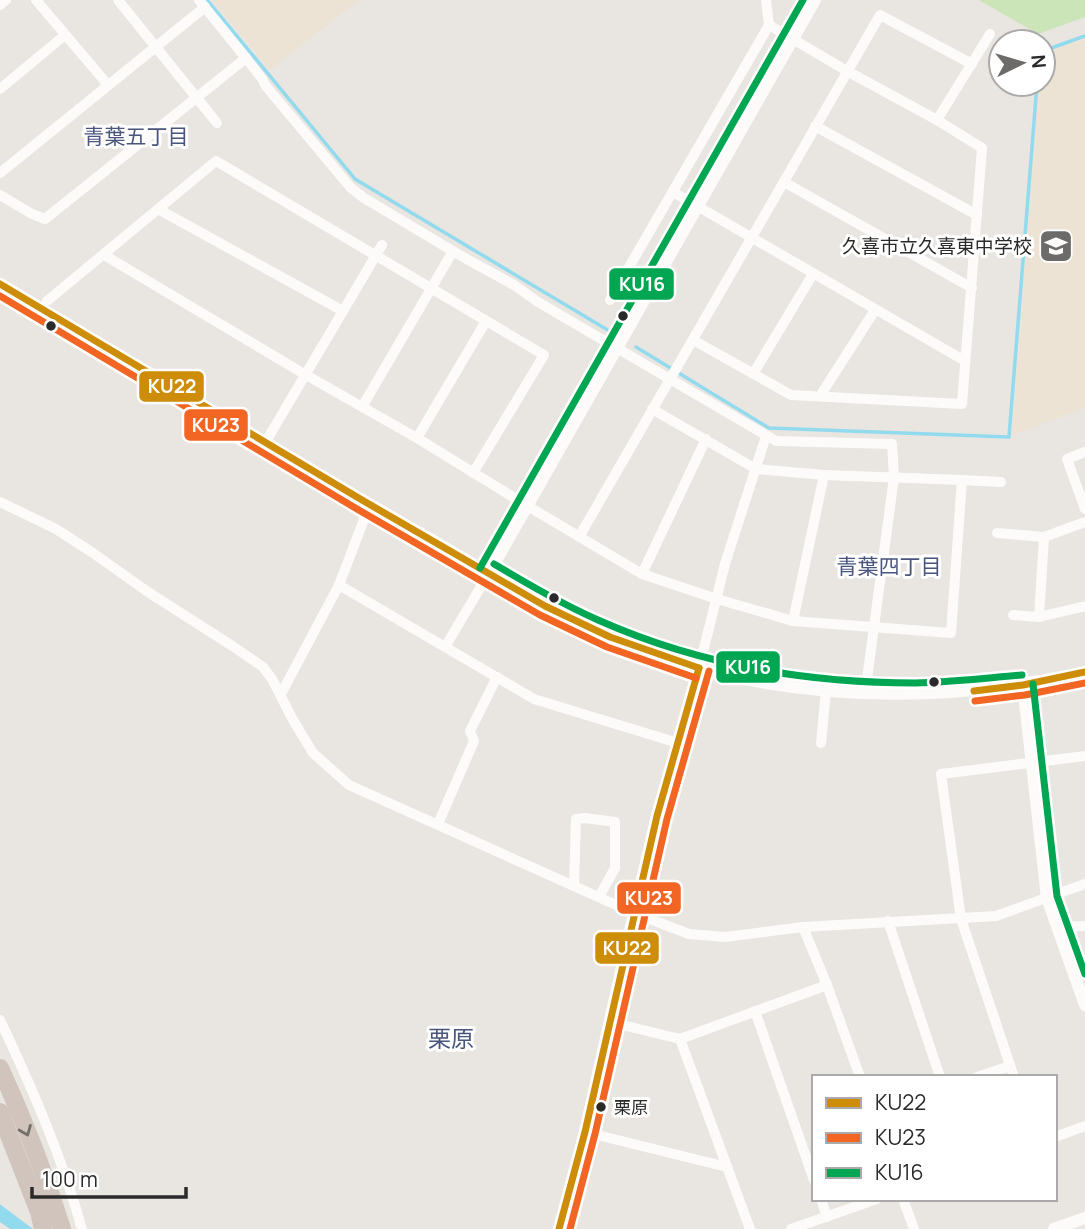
<svg xmlns="http://www.w3.org/2000/svg" width="1085" height="1229" viewBox="0 0 1085 1229" font-family="Manrope,'Noto Sans JP',sans-serif">
<style>
.education{fill:#ece3d4}
.green{fill:#cce5b8}
.water{fill:#92daed}
.lines{fill:none;stroke-linecap:round;stroke-linejoin:round}
.stream{stroke:#92daed;stroke-width:3.5}
.minor{stroke:#fcfbfa;stroke-width:10}
.tertiary{stroke:#fcfbfa;stroke-width:12}
.motorway{stroke:#d0c4bc;stroke-width:18}
.bus-1-casing{stroke:#fff;stroke-width:12}
.bus-2-casing{stroke:#fff;stroke-width:12}
.bus-3-casing{stroke:#fff;stroke-width:12}
.bus-1{stroke:#ce8d08;stroke-width:7}
.bus-2{stroke:#f26522;stroke-width:7}
.bus-3{stroke:#00a651;stroke-width:7}
.oneway{stroke:#756f6c}
.bus-dot{fill:#2a2a2a;stroke:#fff;stroke-width:2.5}
.labels{text-anchor:middle;stroke-width:6;stroke-linejoin:round;paint-order:stroke}
.bus-label{font-size:17px;fill:#2a2a2a;stroke:#fff;text-anchor:start}
.poi-label{font-size:19px;fill:#2a2a2a;stroke:#fff;text-anchor:end}
.neighbourhood-label{font-size:21px;fill:#49557c;stroke:#fff}
.quarter-label{font-size:23px;fill:#49557c;stroke:#fff}
.line-badge{stroke:#fff;stroke-width:2.5}
.badge-label{font-size:19px;text-anchor:middle;font-weight:bold;fill:#fff}
</style>
<rect width="100%" height="100%" fill="#e9e5e0"/>
<g class="education">
<path d="M 213,0 L 359,0 L 270,70 Z"/>
<path d="M 1085,38 L 1085,408 L 1012,435 L 1039,84 L 1043,84 L 1043,54 Z"/>
</g>
<path class="green" d="M 979,0 L 1085,0 L 1085,17 L 1038,34 Z"/>
<path class="water" d="M 0,1204 L 1,1205 L 33,1229 L 10,1229 L 0,1222 Z"/>
<g class="lines">
<g class="stream">
<path d="M 207,0 L 355,179 L 611,332"/>
<path d="M 1043,51 L 1085,36"/>
<path d="M 636,347 L 769,428 L 1009,437 L 1037,84"/>
</g>
<g class="minor">
<path d="M 36,0 L 108,85"/>
<path d="M 118,0 L 217,123"/>
<path d="M 199,0 L 246,58 L 263,80 L 265,85 L 351,188 L 364,198 L 463,257 L 514,285 L 538,302 L 776,441 L 892,444 L 894,477 L 865,694"/>
<path d="M 0,5 L 6,0"/>
<path d="M 0,89 L 65,35"/>
<path d="M 937,120 L 990,34"/>
<path d="M 815,126 L 977,215"/>
<path d="M 0,173 L 205,7"/>
<path d="M 784,182 L 972,288"/>
<path d="M 673,192 L 965,361"/>
<path d="M 0,195 L 32,214 L 45,219 L 246,58"/>
<path d="M 158,209 L 343,311"/>
<path d="M 104,255 L 306,375 L 417,438 L 526,505 L 642,574 L 717,599 L 793,621 L 951,633 L 962,480 L 824,475 L 756,469 L 652,409"/>
<path d="M 610,300 L 769,25"/>
<path d="M 47,301 L 216,161 L 544,355 L 473,473"/>
<path d="M 693,340 L 791,395 L 962,404 L 982,148 L 937,120 L 847,71 L 769,25 L 766,0"/>
<path d="M 753,374 L 813,274"/>
<path d="M 820,396 L 875,310"/>
<path d="M 362,407 L 453,251"/>
<path d="M 417,438 L 486,321"/>
<path d="M 265,443 L 382,245"/>
<path d="M 1085,452 L 1067,459 L 1085,509"/>
<path d="M 962,480 L 1001,482"/>
<path d="M 0,502 L 56,529 L 93,553 L 148,592 L 234,647 L 263,667 L 272,679 L 293,720 L 313,753 L 349,785 L 634,913 L 689,934 L 725,937 L 803,927 L 996,916 L 1085,884"/>
<path d="M 997,533 L 1044,537"/>
<path d="M 579,537 L 880,15 L 972,64"/>
<path d="M 642,574 L 706,439"/>
<path d="M 339,585 L 534,699 L 678,743"/>
<path d="M 1013,615 L 1039,617 L 1085,606"/>
<path d="M 1039,617 L 1044,537 L 1085,522"/>
<path d="M 793,621 L 824,475"/>
<path d="M 445,647 L 489,573"/>
<path d="M 699,668 L 725,564 L 766,436"/>
<path d="M 281,694 L 339,585 L 366,514 L 371,505"/>
<path d="M 821,743 L 826,690"/>
<path d="M 438,824 L 474,741 L 470,731 L 497,677"/>
<path d="M 574,886 L 576,819 L 585,818 L 615,822 L 615,868 L 599,897"/>
<path d="M 888,921 L 940,1077"/>
<path d="M 803,927 L 827,985 L 860,1077"/>
<path d="M 1057,927 L 1085,926"/>
<path d="M 755,1011 L 814,1180"/>
<path d="M 0,1020 C 32,1088 62,1157 82,1229"/>
<path d="M 610,1022 L 680,1039 L 827,985"/>
<path d="M 680,1039 L 750,1229"/>
<path d="M 977,1077 L 1010,1066"/>
<path d="M 1014,1077 L 961,919 L 941,774 L 1085,756"/>
<path d="M 585,1132 L 727,1167"/>
<path d="M 1055,1137 L 1085,1126"/>
<path d="M 821,1199 L 827,1217"/>
<path d="M 903,1199 L 914,1229"/>
<path d="M 791,1229 L 877,1199"/>
</g>
<g class="tertiary">
<path d="M 0,284 C 36,305 71,328 107,349 C 215,414 323,478 432,540 C 470,562 507,585 545,606 C 594,632 647,654 700,669 C 828,702 957,701 1085,672"/>
<path d="M 489,573 L 815,0"/>
<path d="M 1023,685 L 1047,898 L 1085,1005"/>
<path d="M 559,1229 L 585,1132 L 634,913 L 657,816 L 699,668"/>
<path d="M 1054,1229 L 1085,1218"/>
</g>
<g class="motorway">
<path d="M 0,1068 C 24,1120 45,1174 62,1229"/>
<path d="M 0,1112 L 39,1212 L 43,1229"/>
</g>
<g class="bus-1-casing">
<g id="bus-1">
<path d="M 0,284 L 362,500 L 545,606 L 610,637 L 699,668"/>
<path d="M 974,691 L 1023,685 L 1085,672"/>
<path d="M 559,1229 L 585,1132 L 657,816 L 699,668"/>
</g>
</g>
<g class="bus-2-casing">
<g id="bus-2">
<path d="M 0,296 L 357,509 L 540,615 L 607,647 L 696,678"/>
<path d="M 975,701 L 1025,695 L 1085,683"/>
<path d="M 570,1229 L 595,1134 L 667,819 L 709,671"/>
</g>
</g>
<g class="bus-3-casing">
<g id="bus-3">
<path d="M 494,564 C 528,584 562,604 598,620 C 697,664 807,683 915,683 C 951,682 986,678 1022,675"/>
<path d="M 480,568 L 803,0"/>
<path d="M 1033,684 L 1057,896 L 1085,974"/>
</g>
</g>
<use href="#bus-1" class="bus-1"/>
<use href="#bus-2" class="bus-2"/>
<use href="#bus-3" class="bus-3"/>
</g>
<defs><path id="oneway-chevron" d="M-2-3.5L2.5 0L-2 3.5" fill="none" stroke-width="1.6" stroke-linecap="round" stroke-linejoin="round" transform="scale(1.75)"/></defs>
<use class="oneway" href="#oneway-chevron" transform="translate(26 1131) rotate(68)"/>
<defs>
<g id="school-square" transform="scale(1.75)"><rect x="-9" y="-9" width="18" height="18" rx="4" fill="#6d6b6a" stroke="#fff"/><path d="M0-5L7-2L0 1L-7-2ZM-4 1L0 2.5L4 1V4Q0 6-4 4Z" fill="#fff"/></g>
</defs>
<g fill-rule="evenodd">
<use href="#school-square" x="1056" y="246"/>
</g>
<g class="bus-dot">
<circle cx="623" cy="316" r="6"/>
<circle cx="51" cy="326" r="6"/>
<circle cx="554" cy="598" r="6"/>
<circle cx="934" cy="682" r="6"/>
<circle cx="601" cy="1107" r="6"/>
</g>
<g class="labels">
<g class="bus-label">
<text x="614" y="1114">栗原</text>
</g>
<g class="poi-label">
<text x="1032" y="253">久喜市立久喜東中学校</text>
</g>
<g class="neighbourhood-label">
<text x="136" y="144">青葉五丁目</text>
<text x="889" y="574">青葉四丁目</text>
</g>
<g class="quarter-label">
<text x="451" y="1047">栗原</text>
</g>
</g>
<g class="line-badge">
<rect x="608" y="267" width="67" height="34" rx="7" fill="#00a651"/>
<rect x="138" y="370" width="67" height="33" rx="7" fill="#ce8d08"/>
<rect x="183" y="408" width="66" height="34" rx="7" fill="#f26522"/>
<rect x="715" y="650" width="66" height="34" rx="7" fill="#00a651"/>
<rect x="616" y="881" width="66" height="34" rx="7" fill="#f26522"/>
<rect x="594" y="931" width="66" height="34" rx="7" fill="#ce8d08"/>
</g>
<g class="badge-label">
<text x="642" y="291">KU16</text>
<text x="172" y="393">KU22</text>
<text x="216" y="432">KU23</text>
<text x="748" y="674">KU16</text>
<text x="649" y="905">KU23</text>
<text x="627" y="955">KU22</text>
</g>
<rect x="812" y="1075" width="245" height="126" fill="#ffffff" stroke="#aaaaaa" stroke-width="2"/>
<rect x="826" y="1098" width="35" height="10" fill="#ce8d08" stroke="#aaaaaa" stroke-width="2"/>
<text x="875" y="1110" font-size="21" fill="#2a2a2a">KU22</text>
<rect x="826" y="1133" width="35" height="10" fill="#f26522" stroke="#aaaaaa" stroke-width="2"/>
<text x="875" y="1145" font-size="21" fill="#2a2a2a">KU23</text>
<rect x="826" y="1168" width="35" height="10" fill="#00a651" stroke="#aaaaaa" stroke-width="2"/>
<text x="875" y="1180" font-size="21" fill="#2a2a2a">KU16</text>
<g transform="translate(1022 63) rotate(85)"><circle r="33" fill="#ffffff" stroke="#aaaaaa" stroke-width="2"/>
<path d="M0-5L12 26L0 18L-12 26Z" fill="#6d6b6a"/>
<text y="-10" font-size="19" font-weight="bold" text-anchor="middle" fill="#2a2a2a">N</text>
</g>
<path d="M32 1187v10h154v-10" fill="none" stroke="#2a2a2a" stroke-width="3.5"/>
<text x="42" y="1187" font-size="21" fill="#2a2a2a" stroke="#ffffff" stroke-width="5" paint-order="stroke">100 m</text>
</svg>
